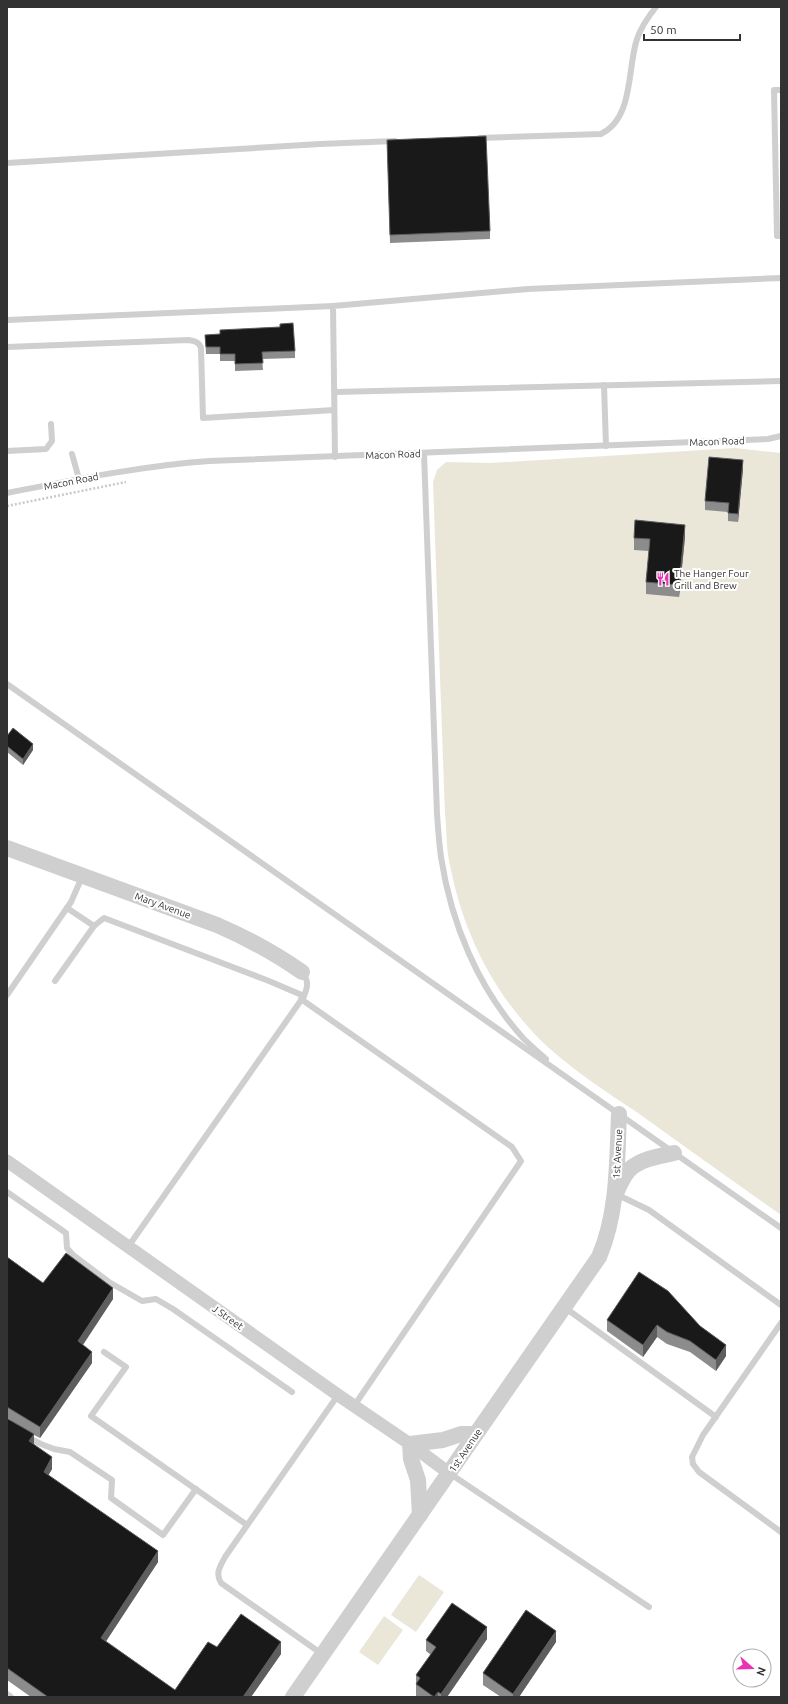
<svg xmlns="http://www.w3.org/2000/svg" width="788" height="1704" viewBox="0 0 788 1704" font-family="Ubuntu,sans-serif">
<style>
.green{fill:#eae7d9}
.lines{fill:none;stroke-linecap:round;stroke-linejoin:round}
.path{stroke:#c9c9c9;stroke-width:2.5;stroke-dasharray:2 2;stroke-linecap:butt}
.service{stroke:#cfcfcf;stroke-width:6}
.minor{stroke:#cfcfcf;stroke-width:13}
.tertiary{stroke:#cfcfcf;stroke-width:16}
.wall{fill:#8c8c8c}
.shaded-wall{fill:#5e5e5e}
.building{fill:#191919;stroke:#5e5e5e}
.labels{text-anchor:middle;stroke-width:4;stroke-linejoin:round;paint-order:stroke}
.street-label{font-size:10px;fill:#323232;stroke:#fff}
.poi-label{font-size:10px;fill:#323232;stroke:#fff;text-anchor:start}
</style>
<rect width="100%" height="100%" fill="#fff"/>
<g class="green">
<path d="M 735,448 L 781,453 L 781,1215 C 733,1181 685,1147 638,1113 C 608,1093 577,1073 550,1049 C 495,999 462,932 449,860 C 446,846 447,830 445,815 L 433,482 L 437,470 L 446,462 L 490,463 Z"/>
<path d="M 419,1575 L 444,1592 L 416,1632 L 391,1615 Z"/>
<path d="M 384,1616 L 403,1630 L 378,1665 L 359,1652 Z"/>
</g>
<g class="lines">
<path class="path" d="M 7,506 L 126,482"/>
<g class="service">
<path d="M 781,90 L 774,90 L 777,236 L 781,236"/>
<path d="M 480,138 L 601,134 C 634,118 627,69 637,39 C 641,27 648,17 656,7"/>
<path d="M 7,163 L 320,144 L 395,141"/>
<path d="M 7,320 L 333,306"/>
<path d="M 7,347 L 188,340 C 195,341 199,342 201,348 L 203,418 L 334,410"/>
<path d="M 604,385 L 606,446"/>
<path d="M 335,392 L 781,381"/>
<path d="M 7,451 L 46,449 L 52,441 L 51,424"/>
<path d="M 424,453 L 437,814 C 438,828 439,843 441,857 C 451,923 478,988 523,1038 C 530,1045 538,1052 546,1059"/>
<path d="M 72,454 L 79,479"/>
<path d="M 335,457 L 333,306 L 528,289 L 781,278"/>
<path d="M 7,493 C 74,480 140,466 209,461 L 768,439 L 781,436"/>
<path d="M 7,684 L 781,1228"/>
<path d="M 67,908 L 94,926"/>
<path d="M 55,981 L 94,926 L 104,918 L 269,981 L 304,996"/>
<path d="M 7,995 L 71,902 L 82,877"/>
<path d="M 301,999 L 512,1147 L 521,1161 L 354,1406"/>
<path d="M 7,1192 L 66,1233 L 67,1248 L 73,1255 L 109,1282 L 142,1301 L 156,1299 L 173,1309 L 292,1392"/>
<path d="M 616,1194 L 649,1210 L 781,1305"/>
<path d="M 128,1247 L 304,996 C 308,986 309,981 302,972"/>
<path d="M 564,1307 L 716,1417"/>
<path d="M 781,1323 L 703,1435 L 692,1457 L 693,1464 L 699,1472 L 781,1532"/>
<path d="M 104,1352 L 126,1367 L 91,1416 L 247,1525"/>
<path d="M 27,1437 L 41,1444 L 54,1449 L 70,1452 L 112,1480 L 111,1498 L 163,1535 L 196,1489"/>
<path d="M 449,1473 L 649,1607"/>
<path d="M 322,1654 L 221,1583 C 215,1573 220,1567 225,1557 L 338,1395"/>
<path d="M 7,1694 L 11,1697"/>
</g>
<path class="minor" d="M 7,1161 L 338,1395 L 410,1444 L 449,1473"/>
<g class="tertiary">
<path d="M 7,848 L 217,925 C 247,938 275,953 302,972"/>
<path d="M 617,1191 C 620,1184 624,1175 630,1169 C 641,1159 659,1156 674,1153"/>
<path d="M 420,1515 L 418,1480 L 411,1459 L 410,1444 L 443,1440 L 461,1434 L 475,1434"/>
<path d="M 293,1697 C 395,1550 497,1404 599,1257 C 618,1213 617,1162 619,1114"/>
</g>
</g>
<g class="wall">
<path d="M 387,140 L 490,231 L 490,239 L 390,243 Z"/>
<path d="M 205,335 L 295,351 L 295,358 L 262,359 L 263,370 L 235,371 L 235,361 L 220,361 L 220,354 L 206,354 Z"/>
<path d="M 743,469 L 738,522 L 728,521 L 728,512 L 705,510 L 705,501 Z"/>
<path d="M 685,537 L 679,597 L 646,594 L 646,582 L 649,551 L 634,550 L 634,538 Z"/>
<path d="M 7,736 L 33,750 L 23,765 L 7,752 Z"/>
<path d="M 7,1257 L 43,1283 L 113,1299 L 83,1345 L 92,1363 L 40,1438 L 34,1435 L 34,1445 L 52,1469 L 48,1475 L 158,1562 L 106,1641 L 175,1690 L 217,1647 L 281,1654 L 251,1697 L 31,1697 L 7,1680 L 7,1421 L 12,1421 L 7,1418 Z"/>
<path d="M 639,1272 L 726,1356 L 716,1371 L 690,1352 L 667,1344 L 657,1337 L 643,1357 L 607,1331 L 607,1320 Z"/>
<path d="M 487,1639 L 447,1697 L 418,1697 L 416,1696 L 416,1675 L 431,1655 L 426,1651 L 426,1640 Z"/>
<path d="M 556,1642 L 519,1697 L 501,1697 L 483,1685 L 483,1673 Z"/>
</g>
<g class="shaded-wall">
<path d="M 743,460 L 743,469 L 738,522 L 738,514 Z"/>
<path d="M 685,525 L 685,537 L 679,597 L 679,585 Z"/>
<path d="M 33,744 L 33,750 L 23,765 L 23,759 Z"/>
<path d="M 113,1288 L 113,1299 L 78,1352 L 78,1341 Z"/>
<path d="M 657,1325 L 657,1337 L 643,1357 L 643,1345 Z"/>
<path d="M 726,1345 L 726,1356 L 716,1371 L 716,1360 Z"/>
<path d="M 92,1352 L 92,1363 L 40,1438 L 40,1427 Z"/>
<path d="M 34,1434 L 34,1445 L 29,1441 Z"/>
<path d="M 52,1457 L 52,1469 L 44,1483 L 44,1472 Z"/>
<path d="M 158,1551 L 158,1562 L 101,1649 L 101,1638 Z"/>
<path d="M 487,1627 L 487,1639 L 447,1697 L 441,1697 L 441,1694 Z"/>
<path d="M 556,1631 L 556,1642 L 519,1697 L 513,1697 L 513,1694 Z"/>
<path d="M 281,1642 L 281,1654 L 251,1697 L 243,1697 Z"/>
<path d="M 438,1692 L 438,1697 L 434,1697 Z"/>
</g>
<g class="building">
<path d="M 486,136 L 490,231 L 390,235 L 387,140 Z"/>
<path d="M 293,323 L 295,351 L 262,352 L 263,363 L 235,364 L 235,354 L 220,354 L 220,347 L 206,347 L 205,335 L 220,334 L 220,330 L 280,327 L 280,324 Z"/>
<path d="M 709,457 L 743,460 L 738,514 L 728,513 L 729,503 L 705,501 Z"/>
<path d="M 635,520 L 685,525 L 679,585 L 646,582 L 650,539 L 634,538 Z"/>
<path d="M 13,728 L 33,744 L 23,759 L 7,746 L 7,736 Z"/>
<path d="M 66,1253 L 113,1288 L 78,1341 L 92,1352 L 40,1427 L 7,1407 L 7,1257 L 43,1283 Z"/>
<path d="M 639,1272 L 668,1291 L 700,1326 L 726,1345 L 716,1360 L 690,1341 L 667,1332 L 657,1325 L 643,1345 L 607,1320 Z"/>
<path d="M 8,1419 L 34,1434 L 29,1441 L 52,1457 L 44,1472 L 158,1551 L 101,1638 L 175,1690 L 208,1642 L 217,1647 L 241,1614 L 281,1642 L 243,1697 L 48,1697 L 7,1668 L 7,1421 Z"/>
<path d="M 452,1603 L 487,1627 L 441,1694 L 438,1692 L 434,1697 L 416,1684 L 420,1678 L 416,1675 L 436,1647 L 426,1640 Z"/>
<path d="M 526,1610 L 556,1631 L 513,1694 L 483,1673 Z"/>
</g>
<defs>
<g id="restaurant-bare" transform="scale(1.08)"><path d="M-5-6h1v4h1v-4h1v4h1v-4h1v5L-1.5 .5V6h-2V.5L-5-1ZM5-6V6H3V1.5H1.5Q1.5-4 5-6Z" fill="#ea33b0" stroke="#fff" stroke-width="2.5" paint-order="stroke"/></g>
</defs>
<g fill-rule="evenodd">
<use href="#restaurant-bare" x="663" y="579"/>
</g>
<g class="labels">
<g class="street-label">
<text transform="translate(717 441) rotate(-2)" y="4">Macon Road</text>
<text transform="translate(393 454) rotate(-2)" y="4">Macon Road</text>
<text transform="translate(71 481) rotate(-11)" y="4">Macon Road</text>
<text transform="translate(163 905) rotate(20)" y="4">Mary Avenue</text>
<text transform="translate(617 1154) rotate(-87)" y="4">1st Avenue</text>
<text transform="translate(228 1317) rotate(35)" y="4">J Street</text>
<text transform="translate(465 1450) rotate(-56)" y="4">1st Avenue</text>
</g>
<g class="poi-label">
<text x="674" y="577">The Hanger Four<tspan x="674" dy="12">Grill and Brew</tspan></text>
</g>
</g>
<rect width="788" height="1704" fill="none" stroke="#323232" stroke-width="16"/>
<g transform="translate(752 1668) rotate(110)"><circle r="19" fill="#ffffff" stroke="#adadad"/>
<path d="M0-3L7 15L0 10L-7 15Z" fill="#ea33b0"/>
<text y="-6" font-size="11" font-weight="bold" text-anchor="middle" fill="#323232">N</text>
</g>
<path d="M644 34v6h96v-6" fill="none" stroke="#323232" stroke-width="2"/>
<text x="650" y="34" font-size="12" fill="#323232" stroke="#ffffff" stroke-width="3" paint-order="stroke">50 m</text>
</svg>
